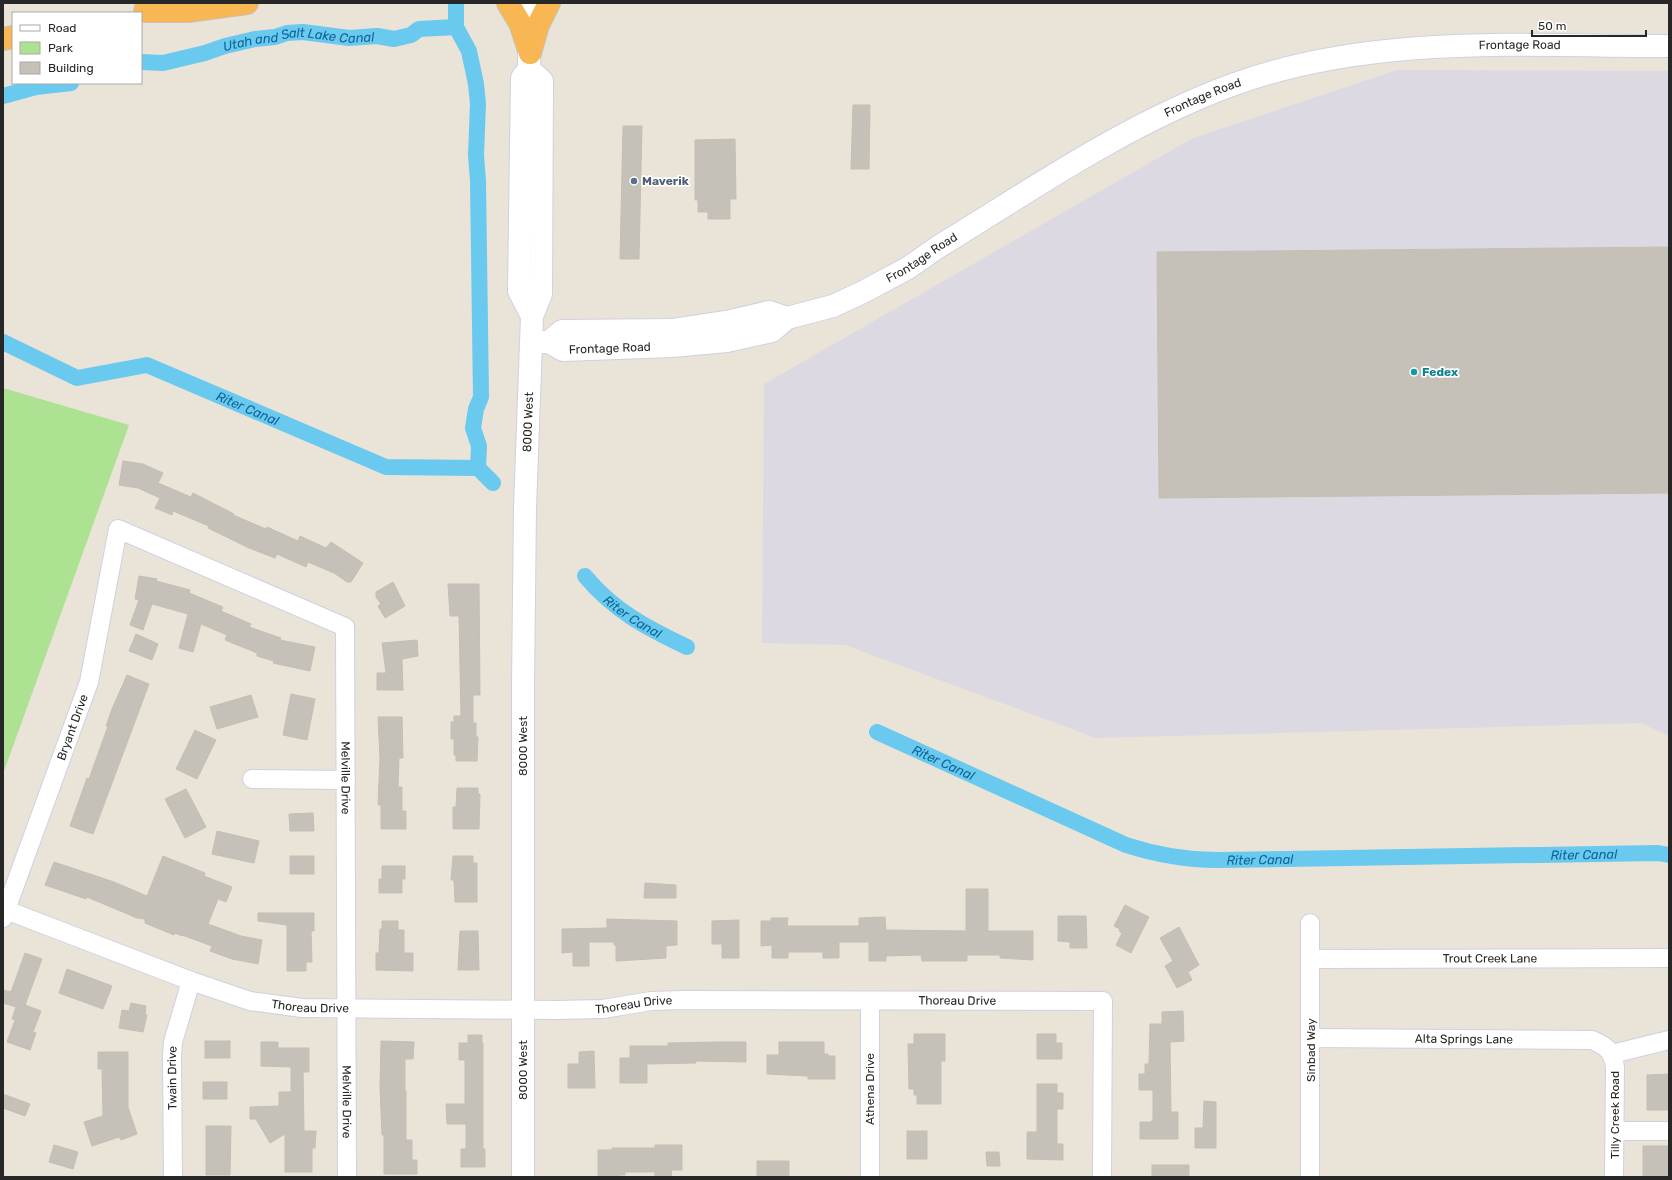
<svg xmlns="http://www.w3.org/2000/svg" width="1672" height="1180" viewBox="0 0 1672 1180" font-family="Rubik,sans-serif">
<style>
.industrial{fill:#dcd9e2}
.green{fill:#ade293}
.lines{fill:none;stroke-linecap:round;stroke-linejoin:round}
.canal{stroke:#69c9ef;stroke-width:16}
.building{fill:#c5c0b8;stroke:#c5bfb2}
.minor-casing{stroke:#ced1e1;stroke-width:20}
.tertiary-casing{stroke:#ced1e1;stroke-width:24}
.trunk-casing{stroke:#c3c3c3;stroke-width:24}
.minor{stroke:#fff;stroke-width:18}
.tertiary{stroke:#fff;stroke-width:22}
.trunk{stroke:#f8b752;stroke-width:22}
.service-dot{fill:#5c6f8a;stroke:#fff;stroke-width:1.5}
.culture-dot{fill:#0f9aa8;stroke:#fff;stroke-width:1.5}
.labels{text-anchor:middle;stroke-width:3.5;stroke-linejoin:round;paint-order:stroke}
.street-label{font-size:12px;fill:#272727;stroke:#fff}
.service-label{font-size:12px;font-weight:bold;fill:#4e5e75;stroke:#fff;text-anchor:start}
.culture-label{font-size:12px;font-weight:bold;fill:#0d838f;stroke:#fff;text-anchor:start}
.water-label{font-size:13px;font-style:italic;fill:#0c6497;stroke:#fff}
</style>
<rect width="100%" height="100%" fill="#eae3d8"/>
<path class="industrial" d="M 1397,70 L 1669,71 L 1669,736 L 1641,723 L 1096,738 L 845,645 L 762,643 L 764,384 L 1193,138 Z"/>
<path class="green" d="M 3,388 L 129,425 L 3,774 Z"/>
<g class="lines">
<g class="canal">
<path d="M 456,3 L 456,27 L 469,51 L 476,84 L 478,104 L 476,155 L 478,181 L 481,397 L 476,409 L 473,428 L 479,446 L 478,468"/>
<path id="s1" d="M 141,62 L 163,63 L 205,53 L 225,46 L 255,39 L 275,37 L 287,33 L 303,32 L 349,38 L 377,36 L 394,39 L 411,35 L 419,29 L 456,27"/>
<path d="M 3,96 L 36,87 L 71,83"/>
<path id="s2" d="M 3,342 L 77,378 L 147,365 L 386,467 L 478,468 L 493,483"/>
<path id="s3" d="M 585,576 C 614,611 647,628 687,647"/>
<path id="s4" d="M 877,732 L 1126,845 C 1157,855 1186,860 1217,860 L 1658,853 L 1669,855"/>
</g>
</g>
<g class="building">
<path d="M 853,105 L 870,105 L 869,169 L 851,169 Z"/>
<path d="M 623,126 L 642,126 L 639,259 L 620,259 Z"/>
<path d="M 735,139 L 736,199 L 730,199 L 730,219 L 708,219 L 708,212 L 698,212 L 698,200 L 695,200 L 695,140 Z"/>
<path d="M 1669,247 L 1669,493 L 1159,498 L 1157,252 Z"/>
<path d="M 123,461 L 143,464 L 163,473 L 158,483 L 191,497 L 193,493 L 234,514 L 233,515 L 266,529 L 267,527 L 298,541 L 300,536 L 326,548 L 331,542 L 363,563 L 351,582 L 347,582 L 334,573 L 308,562 L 306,567 L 277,554 L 275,558 L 249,548 L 208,528 L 209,526 L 173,511 L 172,515 L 155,508 L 160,498 L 138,488 L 119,485 Z"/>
<path d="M 139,576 L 157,579 L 156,581 L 190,590 L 189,593 L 223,607 L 221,611 L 251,624 L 249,627 L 281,638 L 280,640 L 315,647 L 310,671 L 273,663 L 274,661 L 257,656 L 257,653 L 225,640 L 227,635 L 201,624 L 193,652 L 179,648 L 188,614 L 152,604 L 143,630 L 130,625 L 139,600 L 135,599 Z"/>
<path d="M 393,582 L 405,606 L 385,618 L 378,606 L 381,604 L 376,597 L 376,592 Z"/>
<path d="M 448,584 L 479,584 L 480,695 L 473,695 L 473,723 L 476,723 L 476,737 L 478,737 L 477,761 L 456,761 L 456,755 L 454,755 L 454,739 L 451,739 L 451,722 L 454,722 L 454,716 L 461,716 L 459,616 L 450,616 Z"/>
<path d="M 136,634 L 158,644 L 152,660 L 129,651 Z"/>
<path d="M 417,640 L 418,656 L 402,659 L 403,690 L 377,690 L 377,673 L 386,673 L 382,643 Z"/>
<path d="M 127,675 L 149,684 L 93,834 L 70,826 L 87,778 L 89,779 L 108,726 L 106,726 L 112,709 Z"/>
<path d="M 291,694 L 315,699 L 307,740 L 283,735 Z"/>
<path d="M 251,695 L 258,717 L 217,729 L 210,707 Z"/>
<path d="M 378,717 L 402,717 L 403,758 L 399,758 L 398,787 L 402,787 L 402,811 L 406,811 L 406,829 L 381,829 L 381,805 L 378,805 L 380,758 Z"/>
<path d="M 195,730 L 216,740 L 197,779 L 176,769 Z"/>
<path d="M 457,788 L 478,788 L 478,794 L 480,794 L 479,829 L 453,829 L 453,807 L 456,807 Z"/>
<path d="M 186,789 L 206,827 L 185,838 L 165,799 Z"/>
<path d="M 313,813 L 314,831 L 290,831 L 289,814 Z"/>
<path d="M 217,831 L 259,841 L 254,863 L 212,854 Z"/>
<path d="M 163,856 L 205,873 L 204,876 L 232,887 L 226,902 L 218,899 L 208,924 L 241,936 L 262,940 L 258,964 L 232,959 L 210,951 L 212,946 L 182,935 L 182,936 L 175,933 L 174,935 L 145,923 L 145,919 L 137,918 L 87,897 L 86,899 L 45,885 L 54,862 L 114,882 L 147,896 Z"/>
<rect x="290" y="856" width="24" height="18"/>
<path d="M 453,856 L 473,856 L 473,863 L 477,863 L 477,902 L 455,902 L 454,880 L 451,880 Z"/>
<path d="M 382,866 L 405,866 L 405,879 L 402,879 L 402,893 L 379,893 L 379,879 L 382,879 Z"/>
<path d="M 645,883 L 676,885 L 676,898 L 644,898 Z"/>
<path d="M 966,889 L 988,889 L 988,931 L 1033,931 L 1033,960 L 1000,958 L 1000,955 L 967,955 L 967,961 L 922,961 L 921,955 L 886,956 L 886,961 L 869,961 L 869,942 L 839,942 L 839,958 L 823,958 L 823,952 L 788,952 L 788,958 L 772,958 L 772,945 L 761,946 L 761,921 L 771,921 L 771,918 L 788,918 L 787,926 L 859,926 L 859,918 L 885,917 L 886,930 L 966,931 Z"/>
<path d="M 1125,905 L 1149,917 L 1131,953 L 1116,945 L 1122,933 L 1119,931 L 1120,929 L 1114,926 Z"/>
<path d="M 258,913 L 314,913 L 314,931 L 311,931 L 312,962 L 306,962 L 306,971 L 287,971 L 287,925 L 258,921 Z"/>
<path d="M 1058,916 L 1086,916 L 1087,948 L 1070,948 L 1070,942 L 1058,941 Z"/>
<path d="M 607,919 L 677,921 L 677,945 L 666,946 L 666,958 L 616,961 L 616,945 L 614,945 L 614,942 L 589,942 L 589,966 L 573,966 L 573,952 L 562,953 L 562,929 L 607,928 Z"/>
<path d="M 739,920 L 739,958 L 722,958 L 722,944 L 712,944 L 712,921 Z"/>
<path d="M 382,921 L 398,921 L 398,930 L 404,930 L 404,953 L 413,953 L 413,971 L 376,970 L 376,953 L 379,953 L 380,929 L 382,929 Z"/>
<path d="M 1179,927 L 1199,965 L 1188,972 L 1192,980 L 1177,988 L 1165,966 L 1173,961 L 1160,938 Z"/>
<path d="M 460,931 L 478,931 L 479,970 L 458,970 Z"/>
<path d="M 25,953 L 42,959 L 25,1005 L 41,1011 L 33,1032 L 36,1033 L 30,1050 L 7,1042 L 15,1020 L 12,1019 L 16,1007 L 3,1003 L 3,990 L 11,992 Z"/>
<path d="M 67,969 L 112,986 L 103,1009 L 59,993 Z"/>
<path d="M 131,1003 L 146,1006 L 145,1014 L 147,1015 L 143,1032 L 119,1028 L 122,1010 L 129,1011 Z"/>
<path d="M 1183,1011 L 1184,1041 L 1170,1042 L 1171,1112 L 1178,1112 L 1178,1139 L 1140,1139 L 1140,1122 L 1151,1122 L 1153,1119 L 1153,1090 L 1139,1090 L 1139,1074 L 1145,1074 L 1145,1064 L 1149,1064 L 1150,1024 L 1162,1024 L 1162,1012 Z"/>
<path d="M 914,1034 L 945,1034 L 945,1061 L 941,1061 L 941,1104 L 917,1104 L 917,1095 L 914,1095 L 914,1089 L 909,1089 L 908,1044 L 914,1044 Z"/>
<path d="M 1037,1034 L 1056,1034 L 1056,1043 L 1062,1043 L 1062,1059 L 1037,1059 Z"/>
<path d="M 468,1035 L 482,1035 L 482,1043 L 483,1043 L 483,1149 L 485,1149 L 485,1167 L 461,1167 L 461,1149 L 466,1149 L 466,1124 L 447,1124 L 446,1104 L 465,1104 L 465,1060 L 459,1060 L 459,1043 L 468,1043 Z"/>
<rect x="205" y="1041" width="25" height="17"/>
<path d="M 381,1041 L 414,1042 L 413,1059 L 405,1059 L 405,1091 L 406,1091 L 406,1140 L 412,1140 L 412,1160 L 417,1160 L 417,1174 L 384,1174 L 384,1135 L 382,1135 L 380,1087 Z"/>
<path d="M 261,1042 L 278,1042 L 278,1048 L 309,1048 L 309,1072 L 303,1072 L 304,1131 L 316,1131 L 315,1148 L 312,1148 L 312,1172 L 285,1172 L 285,1134 L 270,1143 L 256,1119 L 250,1119 L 250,1107 L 279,1106 L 279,1092 L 291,1092 L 291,1067 L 261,1066 Z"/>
<path d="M 718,1042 L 746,1042 L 746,1062 L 696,1061 L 696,1063 L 647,1064 L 647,1083 L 620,1083 L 620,1058 L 630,1058 L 630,1046 L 668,1046 L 668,1043 Z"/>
<path d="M 779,1042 L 824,1042 L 824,1054 L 828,1054 L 828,1056 L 835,1056 L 835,1079 L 808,1079 L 808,1076 L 767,1074 L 767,1055 L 779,1055 Z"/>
<path d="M 594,1051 L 595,1088 L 568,1088 L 568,1064 L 579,1064 L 579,1052 Z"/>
<path d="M 98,1052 L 128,1052 L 128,1107 L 137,1134 L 121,1140 L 119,1137 L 92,1146 L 84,1122 L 103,1116 L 102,1069 L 98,1069 Z"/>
<path d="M 1669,1074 L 1669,1110 L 1647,1110 L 1647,1075 Z"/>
<rect x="203" y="1082" width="24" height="17"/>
<path d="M 1037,1084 L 1057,1084 L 1057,1093 L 1063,1093 L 1063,1109 L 1057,1109 L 1057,1144 L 1063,1144 L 1063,1160 L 1027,1159 L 1027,1132 L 1037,1132 Z"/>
<path d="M 3,1094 L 30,1104 L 25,1116 L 3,1108 Z"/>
<path d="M 1204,1101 L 1216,1102 L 1216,1148 L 1195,1148 L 1195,1128 L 1203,1128 Z"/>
<path d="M 206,1126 L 231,1126 L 230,1175 L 206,1175 Z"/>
<rect x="907" y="1131" width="20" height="28"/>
<path d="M 54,1145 L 78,1152 L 73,1169 L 49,1162 Z"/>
<path d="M 655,1145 L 682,1145 L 682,1170 L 671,1170 L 672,1177 L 655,1177 L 655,1172 L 625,1172 L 625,1175 L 620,1175 L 619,1177 L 598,1177 L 598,1150 L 612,1150 L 612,1148 L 655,1148 Z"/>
<rect x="1643" y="1146" width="26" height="31"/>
<path d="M 986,1152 L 999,1152 L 1000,1166 L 987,1166 Z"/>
<path d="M 757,1161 L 789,1161 L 789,1176 L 757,1177 Z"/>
<rect x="1152" y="1165" width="37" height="12"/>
</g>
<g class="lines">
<g class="minor-casing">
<g id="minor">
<path d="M 252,779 L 346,780"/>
<path id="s5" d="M 6,910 L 191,981 L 250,1001 L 302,1008 L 556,1010 L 603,1009 L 651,1001 L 682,1000 L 1103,1001 L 1102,1177"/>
<path id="s6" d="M 3,918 L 89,682 L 118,529 L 345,627 L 347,1177"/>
<path d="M 1310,923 L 1310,1177"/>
<path id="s7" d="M 1310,959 L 1669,958"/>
<path d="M 870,1001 L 870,1177"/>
<path id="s8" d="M 1311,1038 L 1592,1040 C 1606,1046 1613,1051 1615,1067 L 1614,1177"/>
<path d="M 1612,1054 L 1669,1040"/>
<path d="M 1615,1131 L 1669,1131"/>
<path id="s9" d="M 173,1177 L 172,1056 L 173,1042 L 191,981"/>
</g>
</g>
<g class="tertiary-casing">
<g id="tertiary">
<path d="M 530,3 L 529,69 L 522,78 L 519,291 L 532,316"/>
<path id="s10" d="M 532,342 L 549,342 L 563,350 L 672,346 L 727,341 L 772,331 L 787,318 L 833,306 L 863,292 L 908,268 L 938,247 C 1033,189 1126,124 1232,85 C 1371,34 1523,46 1669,46"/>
<path d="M 549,342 L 562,331 L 672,330 L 731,321 L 769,312 L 787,318"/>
<path id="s11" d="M 523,1177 L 523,685 L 525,508 L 532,316 L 541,294 L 542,81 L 529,69"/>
</g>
</g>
<g class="trunk-casing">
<g id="trunk">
<path d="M 508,3 L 520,23 L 530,53"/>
<path d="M 145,11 L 188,11 L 247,3"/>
<path d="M 3,39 L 13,37"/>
<path d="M 530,53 L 538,25 L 549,3"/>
</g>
</g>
<use href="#minor" class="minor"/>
<use href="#tertiary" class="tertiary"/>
<use href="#trunk" class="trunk"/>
</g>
<circle class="service-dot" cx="634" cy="181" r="4"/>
<circle class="culture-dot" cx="1414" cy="372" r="4"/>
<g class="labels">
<g class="street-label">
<text dy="4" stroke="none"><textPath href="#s10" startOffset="1060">Frontage Road</textPath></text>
<text dy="4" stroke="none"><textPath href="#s10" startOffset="736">Frontage Road</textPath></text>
<text dy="4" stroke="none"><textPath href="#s10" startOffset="412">Frontage Road</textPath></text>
<text dy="4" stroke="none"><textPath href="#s10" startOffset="80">Frontage Road</textPath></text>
<text dy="4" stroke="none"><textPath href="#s11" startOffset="755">8000 West</textPath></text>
<text dy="4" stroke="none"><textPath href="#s6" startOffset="203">Bryant Drive</textPath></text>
<text transform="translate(523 746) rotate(-90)" y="4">8000 West</text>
<text dy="4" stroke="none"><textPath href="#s6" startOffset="805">Melville Drive</textPath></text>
<text dy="4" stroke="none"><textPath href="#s7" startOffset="180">Trout Creek Lane</textPath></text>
<text dy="4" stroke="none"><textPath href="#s5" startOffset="969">Thoreau Drive</textPath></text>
<text dy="4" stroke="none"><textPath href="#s5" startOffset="645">Thoreau Drive</textPath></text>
<text dy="4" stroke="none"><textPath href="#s5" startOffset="321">Thoreau Drive</textPath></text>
<text dy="4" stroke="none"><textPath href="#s8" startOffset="153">Alta Springs Lane</textPath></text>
<text transform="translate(1311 1050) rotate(-90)" y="4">Sinbad Way</text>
<text transform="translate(523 1070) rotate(-90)" y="4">8000 West</text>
<text dy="4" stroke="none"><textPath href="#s9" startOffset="99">Twain Drive</textPath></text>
<text transform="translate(870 1089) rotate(-90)" y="4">Athena Drive</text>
<text dy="4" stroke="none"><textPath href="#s6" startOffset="1129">Melville Drive</textPath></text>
<text transform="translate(1615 1115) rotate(-90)" y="4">Tilly Creek Road</text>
</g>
<g class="service-label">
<text x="642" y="185">Maverik</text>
</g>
<g class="culture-label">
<text x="1422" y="376">Fedex</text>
</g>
<g class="water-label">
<text dy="5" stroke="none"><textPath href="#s1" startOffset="161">Utah and Salt Lake Canal</textPath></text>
<text dy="5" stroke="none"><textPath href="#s2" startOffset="263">Riter Canal</textPath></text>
<text dy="5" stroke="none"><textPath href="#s3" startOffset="63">Riter Canal</textPath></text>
<text dy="5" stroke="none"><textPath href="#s4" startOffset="73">Riter Canal</textPath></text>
<text dy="5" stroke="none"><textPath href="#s4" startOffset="733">Riter Canal</textPath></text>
<text dy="5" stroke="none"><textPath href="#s4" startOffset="409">Riter Canal</textPath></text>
</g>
</g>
<rect width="1672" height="1180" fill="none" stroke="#272727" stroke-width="8"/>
<rect x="12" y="12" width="130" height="72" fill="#ffffff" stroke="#a9a9a9"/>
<rect x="20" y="25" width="20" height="6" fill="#ffffff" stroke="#a9a9a9"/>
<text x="48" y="32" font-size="12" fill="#272727">Road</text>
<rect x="20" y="42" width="20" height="12" fill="#ade293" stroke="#a9a9a9"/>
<text x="48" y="52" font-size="12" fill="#272727">Park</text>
<rect x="20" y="62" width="20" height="12" fill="#c5c0b8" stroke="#a9a9a9"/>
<text x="48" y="72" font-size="12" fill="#272727">Building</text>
<path d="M1532 30v6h114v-6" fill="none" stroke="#272727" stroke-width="2"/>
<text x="1538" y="30" font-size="12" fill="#272727" stroke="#ffffff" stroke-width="3" paint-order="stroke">50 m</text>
</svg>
